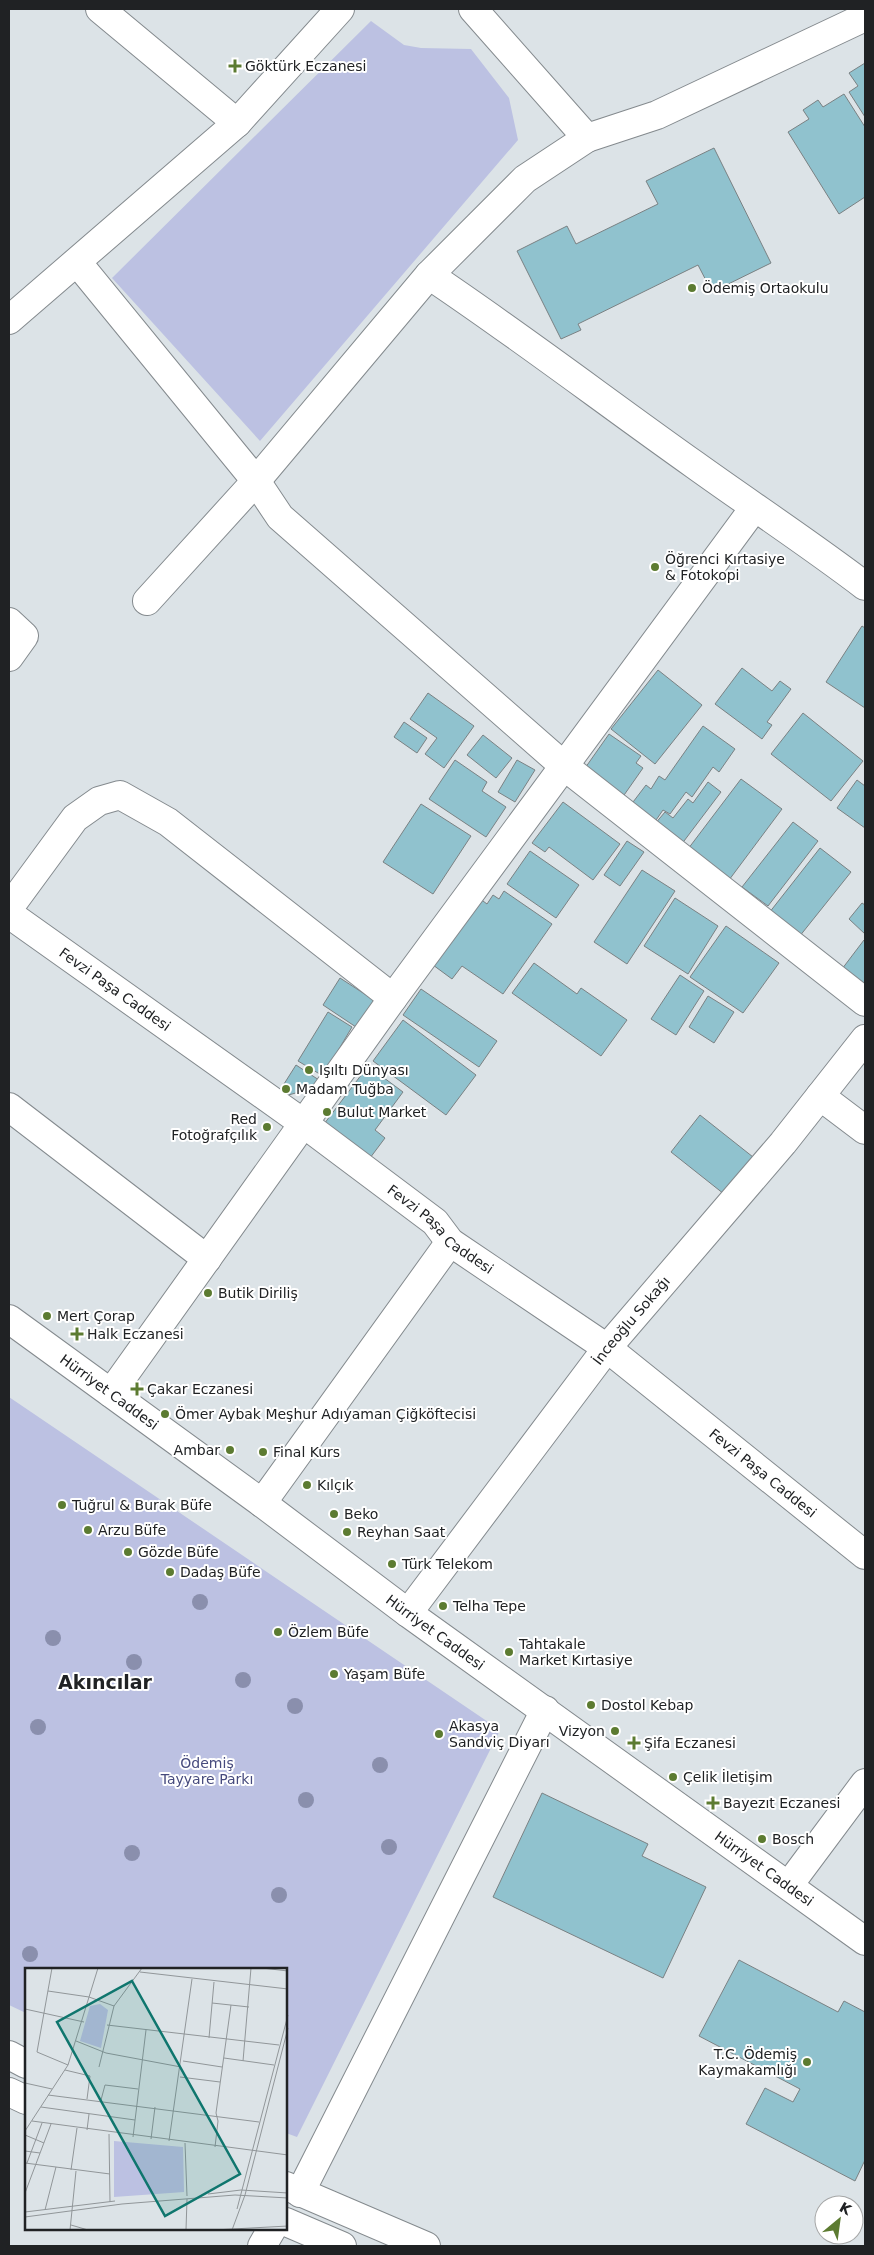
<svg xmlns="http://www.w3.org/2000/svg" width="874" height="2255" viewBox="0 0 874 2255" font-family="'DejaVu Sans',sans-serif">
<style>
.green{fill:#bcc1e2}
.building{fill:#90c2ce;stroke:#7a8183}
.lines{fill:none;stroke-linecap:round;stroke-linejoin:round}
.minor-casing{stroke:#848a8e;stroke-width:30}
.major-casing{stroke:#848a8e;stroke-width:30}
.minor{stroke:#fff;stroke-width:28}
.major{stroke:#fff;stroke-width:28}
.tree{fill:#8a8fad}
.poi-dot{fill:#5c7b31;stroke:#fff;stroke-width:2}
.labels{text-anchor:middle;stroke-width:4;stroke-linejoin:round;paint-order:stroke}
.poi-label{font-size:14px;fill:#202224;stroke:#fff;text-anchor:start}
.street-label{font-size:14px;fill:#202224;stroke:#fff}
.park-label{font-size:14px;fill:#464a7d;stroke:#fff}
.district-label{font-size:19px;font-weight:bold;fill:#202224;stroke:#fff}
.inset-road{fill:none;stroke:#919699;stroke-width:1}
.view{fill:#0f766e;fill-opacity:0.15;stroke:#0f766e;stroke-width:2.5}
.inset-edge{fill:none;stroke:#202224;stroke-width:2.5}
</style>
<rect width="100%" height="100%" fill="#dce3e7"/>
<g class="green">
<path d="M 371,21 L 404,45 L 421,48 L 471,49 L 509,98 L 518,140 L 260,441 L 112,278 Z"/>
<path d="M 9,1397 L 500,1730 L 297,2137 L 286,2133 L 286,1969 L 26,1969 L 26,2013 L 9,2005 Z"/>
</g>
<g class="building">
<path d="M 865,63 L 865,117 L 849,92 L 858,86 L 849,73 Z"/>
<path d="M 844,94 L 865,127 L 865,197 L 839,214 L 788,132 L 809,119 L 803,110 L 818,100 L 823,107 Z"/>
<path d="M 714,148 L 771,263 L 712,292 L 698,265 L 578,324 L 581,330 L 561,339 L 517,251 L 567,226 L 576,244 L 658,204 L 646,181 Z"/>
<path d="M 862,626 L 865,628 L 865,708 L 826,682 Z"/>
<path d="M 742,668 L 772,691 L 780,681 L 791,689 L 767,722 L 772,725 L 762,739 L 715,704 Z"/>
<path d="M 658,670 L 702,705 L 655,764 L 611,729 Z"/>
<path d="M 428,693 L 474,726 L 444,768 L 425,754 L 437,738 L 410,719 Z"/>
<path d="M 803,713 L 863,761 L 831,801 L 771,754 Z"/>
<path d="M 404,722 L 427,738 L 417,753 L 394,737 Z"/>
<path d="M 703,726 L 735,749 L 719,772 L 713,767 L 692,797 L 686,792 L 670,814 L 663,810 L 654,823 L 630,806 L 646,785 L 651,789 L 659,776 L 665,780 Z"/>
<path d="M 609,734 L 641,756 L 636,763 L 643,768 L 622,798 L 583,771 Z"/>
<path d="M 483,735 L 512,758 L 496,778 L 467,755 Z"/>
<path d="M 455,760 L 487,782 L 482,791 L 506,807 L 486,837 L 429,799 Z"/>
<path d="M 517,760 L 535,770 L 515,802 L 498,792 Z"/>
<path d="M 741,779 L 782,809 L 729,880 L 688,849 Z"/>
<path d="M 857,780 L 865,786 L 865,828 L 837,808 Z"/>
<path d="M 708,782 L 721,792 L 681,845 L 654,825 L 665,812 L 673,818 L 688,799 L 693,803 Z"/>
<path d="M 563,802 L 620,844 L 593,880 L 549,847 L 545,852 L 532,843 Z"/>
<path d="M 421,804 L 471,836 L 433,894 L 383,862 Z"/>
<path d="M 793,822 L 818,841 L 768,906 L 742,887 Z"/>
<path d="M 627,841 L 644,852 L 620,886 L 604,875 Z"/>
<path d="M 820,848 L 851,872 L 799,937 L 769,913 Z"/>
<path d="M 530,851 L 579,885 L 556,918 L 507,884 Z"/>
<path d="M 642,870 L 675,891 L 627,964 L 594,942 Z"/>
<path d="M 504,891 L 552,924 L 503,994 L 462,966 L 452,979 L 433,965 L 479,898 L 487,904 L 493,895 L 499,899 Z"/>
<path d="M 675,898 L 718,926 L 688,974 L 644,946 Z"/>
<path d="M 862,903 L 865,905 L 865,934 L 849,919 Z"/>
<path d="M 726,926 L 779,963 L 743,1013 L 690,977 Z"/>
<path d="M 864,940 L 865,942 L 865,987 L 842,969 Z"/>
<path d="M 534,963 L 577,994 L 581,988 L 627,1020 L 601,1056 L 512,993 Z"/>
<path d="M 680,975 L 704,991 L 676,1035 L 651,1019 Z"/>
<path d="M 340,978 L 377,1002 L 359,1029 L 323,1005 Z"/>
<path d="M 421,989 L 497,1041 L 479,1067 L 403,1015 Z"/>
<path d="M 708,996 L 734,1012 L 714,1043 L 689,1027 Z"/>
<path d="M 328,1012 L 352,1027 L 323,1076 L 298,1061 Z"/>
<path d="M 403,1020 L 476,1075 L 446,1115 L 373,1061 Z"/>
<path d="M 296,1065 L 319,1080 L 314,1088 L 281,1097 L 277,1095 Z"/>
<path d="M 368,1066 L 403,1092 L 375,1130 L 385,1138 L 367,1162 L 321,1128 Z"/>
<path d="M 700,1115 L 753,1157 L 724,1194 L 671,1152 Z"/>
<path d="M 542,1793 L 648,1844 L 642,1856 L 706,1887 L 663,1978 L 493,1897 Z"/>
<path d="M 739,1960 L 838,2012 L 844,2001 L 865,2012 L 865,2160 L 855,2181 L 746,2124 L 765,2088 L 793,2102 L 800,2089 L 699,2036 Z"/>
</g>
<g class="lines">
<g class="minor-casing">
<g id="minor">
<path d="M 100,9 L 237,123"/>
<path d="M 473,9 L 587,138 L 657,115 L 865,17"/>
<path d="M 77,262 L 256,481 L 280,517 L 564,766 L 865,1002"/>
<path d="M 429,275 C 520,336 606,402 695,465 C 752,506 810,544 865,586"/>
<path d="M 9,320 L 237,123 L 340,9"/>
<path d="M 147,601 L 256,481 L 429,275 L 525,179 L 587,138"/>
<path d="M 9,622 L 24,636 L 9,657"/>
<path d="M 9,908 L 75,818 L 99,801 L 120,795 L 168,822 L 393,998"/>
<path id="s1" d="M 9,914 L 303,1123 L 435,1222 L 450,1242 L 607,1348 L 865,1555"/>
<path d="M 820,1096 L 865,1130"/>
<path d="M 9,1107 L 207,1259"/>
<path id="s2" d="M 9,1319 L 262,1503 L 408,1613 L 865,1941"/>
<path d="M 111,1393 L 393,998 L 754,508"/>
<path d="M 262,1503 L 450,1242"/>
<path id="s3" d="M 408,1613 L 607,1348 L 783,1143 L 865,1039"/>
<path d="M 789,1885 L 865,1783"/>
<path d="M 300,2193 L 545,1710"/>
<path d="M 262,2246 L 272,2229"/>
</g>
</g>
<g class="major-casing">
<g id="major">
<path d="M 9,2055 L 26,2064"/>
<path d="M 9,2092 L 26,2100"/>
<path d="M 286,2186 L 426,2246"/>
<path d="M 286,2222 L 342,2246"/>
</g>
</g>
<use href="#minor" class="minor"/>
<use href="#major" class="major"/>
</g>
<g class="tree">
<circle cx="200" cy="1602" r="8"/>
<circle cx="53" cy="1638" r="8"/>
<circle cx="134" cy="1662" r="8"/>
<circle cx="243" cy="1680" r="8"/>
<circle cx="295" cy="1706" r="8"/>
<circle cx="38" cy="1727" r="8"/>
<circle cx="380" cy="1765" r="8"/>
<circle cx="306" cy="1800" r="8"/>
<circle cx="389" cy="1847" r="8"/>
<circle cx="132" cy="1853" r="8"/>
<circle cx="279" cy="1895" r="8"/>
<circle cx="30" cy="1954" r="8"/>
</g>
<g class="poi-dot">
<path d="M232.5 58.5h5v5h5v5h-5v5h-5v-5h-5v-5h5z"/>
<circle cx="692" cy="288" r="5"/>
<circle cx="655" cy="567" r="5"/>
<circle cx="309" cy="1070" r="5"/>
<circle cx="286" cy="1089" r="5"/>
<circle cx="327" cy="1112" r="5"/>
<circle cx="267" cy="1127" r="5"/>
<circle cx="208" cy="1293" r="5"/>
<circle cx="47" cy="1316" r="5"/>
<path d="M74.5 1326.5h5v5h5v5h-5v5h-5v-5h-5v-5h5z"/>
<path d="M134.5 1381.5h5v5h5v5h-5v5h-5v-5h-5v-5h5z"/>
<circle cx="165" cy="1414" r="5"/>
<circle cx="230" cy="1450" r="5"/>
<circle cx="263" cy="1452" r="5"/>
<circle cx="307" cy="1485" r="5"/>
<circle cx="62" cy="1505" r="5"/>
<circle cx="334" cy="1514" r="5"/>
<circle cx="88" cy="1530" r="5"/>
<circle cx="347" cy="1532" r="5"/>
<circle cx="128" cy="1552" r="5"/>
<circle cx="392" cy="1564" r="5"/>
<circle cx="170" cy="1572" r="5"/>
<circle cx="443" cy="1606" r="5"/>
<circle cx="278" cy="1632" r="5"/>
<circle cx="509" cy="1652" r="5"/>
<circle cx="334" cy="1674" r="5"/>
<circle cx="591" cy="1705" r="5"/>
<circle cx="615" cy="1731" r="5"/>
<circle cx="439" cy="1734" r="5"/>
<path d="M631.5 1735.5h5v5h5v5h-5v5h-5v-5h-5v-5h5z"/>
<circle cx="673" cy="1777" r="5"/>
<path d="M710.5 1795.5h5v5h5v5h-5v5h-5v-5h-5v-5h5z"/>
<circle cx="762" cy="1839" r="5"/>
<circle cx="807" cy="2062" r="5"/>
</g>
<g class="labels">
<g class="poi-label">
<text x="245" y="71">Göktürk Eczanesi</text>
<text x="702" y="293">Ödemiş Ortaokulu</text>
<text x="665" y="564">Öğrenci Kırtasiye<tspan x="665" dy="16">&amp; Fotokopi</tspan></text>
<text x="319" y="1075">Işıltı Dünyası</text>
<text x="296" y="1094">Madam Tuğba</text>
<text x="337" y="1117">Bulut Market</text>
<text x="257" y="1124" text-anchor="end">Red<tspan x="257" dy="16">Fotoğrafçılık</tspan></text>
<text x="218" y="1298">Butik Diriliş</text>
<text x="57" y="1321">Mert Çorap</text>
<text x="87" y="1339">Halk Eczanesi</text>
<text x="147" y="1394">Çakar Eczanesi</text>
<text x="175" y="1419">Ömer Aybak Meşhur Adıyaman Çiğköftecisi</text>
<text x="220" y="1455" text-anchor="end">Ambar</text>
<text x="273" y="1457">Final Kurs</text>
<text x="317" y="1490">Kılçık</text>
<text x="72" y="1510">Tuğrul &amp; Burak Büfe</text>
<text x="344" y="1519">Beko</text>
<text x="98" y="1535">Arzu Büfe</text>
<text x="357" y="1537">Reyhan Saat</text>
<text x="138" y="1557">Gözde Büfe</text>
<text x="402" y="1569">Türk Telekom</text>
<text x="180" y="1577">Dadaş Büfe</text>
<text x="453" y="1611">Telha Tepe</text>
<text x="288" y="1637">Özlem Büfe</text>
<text x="519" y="1649">Tahtakale<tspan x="519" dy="16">Market Kırtasiye</tspan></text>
<text x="344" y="1679">Yaşam Büfe</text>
<text x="601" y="1710">Dostol Kebap</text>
<text x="449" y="1731">Akasya<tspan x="449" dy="16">Sandviç Diyarı</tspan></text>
<text x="605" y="1736" text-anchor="end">Vizyon</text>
<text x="644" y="1748">Şifa Eczanesi</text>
<text x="683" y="1782">Çelik İletişim</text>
<text x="723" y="1808">Bayezıt Eczanesi</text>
<text x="772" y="1844">Bosch</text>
<text x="797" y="2059" text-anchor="end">T.C. Ödemiş<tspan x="797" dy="16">Kaymakamlığı</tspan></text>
</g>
<g class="street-label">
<text dy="5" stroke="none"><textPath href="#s1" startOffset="130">Fevzi Paşa Caddesi</textPath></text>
<text dy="5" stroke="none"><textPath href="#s1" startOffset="535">Fevzi Paşa Caddesi</textPath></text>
<text dy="5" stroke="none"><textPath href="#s3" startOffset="368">İnceoğlu Sokağı</textPath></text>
<text dy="5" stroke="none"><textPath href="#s2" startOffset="124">Hürriyet Caddesi</textPath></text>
<text dy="5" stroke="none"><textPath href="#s1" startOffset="940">Fevzi Paşa Caddesi</textPath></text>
<text dy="5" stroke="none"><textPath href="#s2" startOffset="529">Hürriyet Caddesi</textPath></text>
<text dy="5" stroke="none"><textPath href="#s2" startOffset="934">Hürriyet Caddesi</textPath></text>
</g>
<g class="park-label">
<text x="207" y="1768">Ödemiş<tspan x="207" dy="16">Tayyare Parkı</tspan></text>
</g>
<g class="district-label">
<text x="105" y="1689">Akıncılar</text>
</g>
</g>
<g transform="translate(25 1968)">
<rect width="262" height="262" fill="#dce3e7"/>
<path d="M 75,36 L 83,42 L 76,80 L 55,73 L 65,38 ZM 89,173 L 158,179 L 159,224 L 89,229 Z" fill="#bcc1e2"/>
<path class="inset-road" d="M 27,0 L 12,84 L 43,97M 237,0 L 263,3M 115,4 L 263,21M 23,23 L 64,29 L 89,38 L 117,0M 187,35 L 224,39M 0,41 L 59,54M 82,57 L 254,77M 184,70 L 189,14M 51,73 L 81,85 L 156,99M 199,90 L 249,97M 158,93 L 197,99M 218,93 L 226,0M 74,99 L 89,38M 40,102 L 65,108 L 62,131M 155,109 L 195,114M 0,115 L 27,121M 23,127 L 234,154M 76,132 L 80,117 L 113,121M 16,139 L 110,152M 7,153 L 263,187M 62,162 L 64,146M 0,163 L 43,97 L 73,0M 84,166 L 85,234M 0,167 L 19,175M 108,169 L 121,62M 126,171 L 130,139M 144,173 L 167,11M 160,175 L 162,228M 190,179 L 193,153 L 191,145 L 206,37M 0,183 L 15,185M 0,195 L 85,206M 2,195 L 17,155M 46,202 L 52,160M 0,225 L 26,156M 183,226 L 216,222 L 263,225M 212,241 L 263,47M 20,242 L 31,199M 0,244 L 90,233M 0,249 L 97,236 L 210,227 L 263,230M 46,257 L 63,262M 45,262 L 51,203M 161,262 L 162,231M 189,262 L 263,258M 207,262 L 220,227 L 263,60"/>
<path class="view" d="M 107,13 L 215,206 L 140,248 L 32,54 Z"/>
<rect width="262" height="262" class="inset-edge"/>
</g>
<rect width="874" height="2255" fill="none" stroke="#202224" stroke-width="20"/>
<g transform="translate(839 2220) rotate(29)"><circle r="24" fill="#ffffff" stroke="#a6a7a7"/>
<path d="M0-4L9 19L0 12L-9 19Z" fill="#5c7b31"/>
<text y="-8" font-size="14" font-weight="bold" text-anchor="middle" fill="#202224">K</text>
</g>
</svg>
